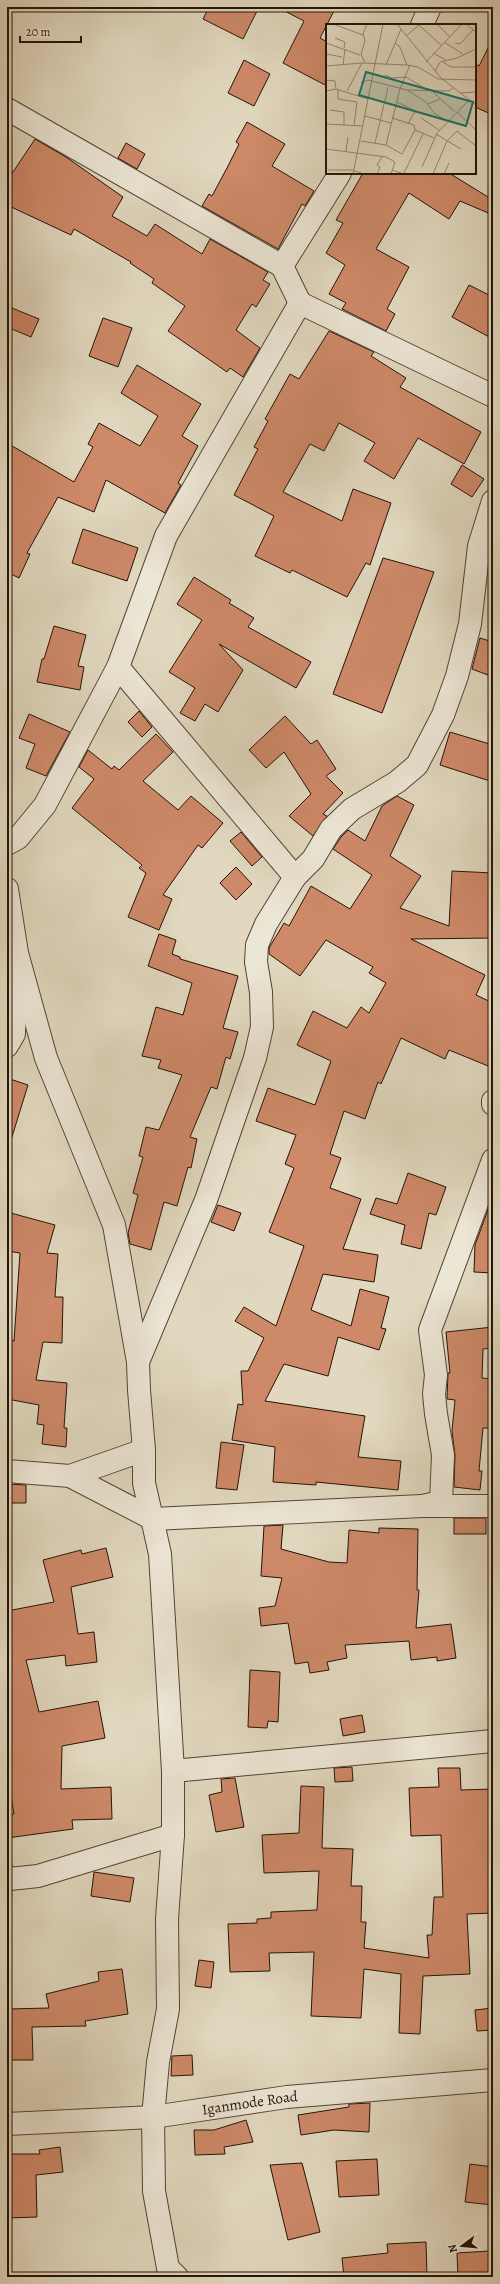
<svg xmlns="http://www.w3.org/2000/svg" width="500" height="2284" viewBox="0 0 500 2284" font-family="Alegreya,serif">
<style>
.building{fill:#ce8969;stroke:#241306}
.lines{fill:none;stroke-linecap:round;stroke-linejoin:round}
.street-casing{stroke:#534434;stroke-width:24}
.street{stroke:#ece6d5;stroke-width:22}
.labels{text-anchor:middle;stroke-width:4;stroke-linejoin:round;paint-order:stroke}
.street-label{font-size:15px;fill:#241306;stroke:#ece6d5}
.inset-road{fill:none;stroke:#958975;stroke-width:1}
.view{fill:#0f766e;fill-opacity:0.15;stroke:#0f766e;stroke-width:2}
.inset-edge{fill:none;stroke:#241306;stroke-width:2}
</style>
<rect width="100%" height="100%" fill="#e1d8bf"/>
<filter id="stains"><feTurbulence type="fractalNoise" baseFrequency=".005" numOctaves="4"/><feColorMatrix values="0 0 0 0 .2 0 0 0 0 .09 0 0 0 0 .02 0 0 0 .5 -.17"/></filter>
<radialGradient id="worn" r=".72"><stop offset=".6" stop-color="#630" stop-opacity="0"/><stop offset="1" stop-color="#630" stop-opacity=".3"/></radialGradient>
<g class="building">
<path d="M 209,7 L 259,7 L 243,39 L 203,19 Z"/>
<path d="M 277,7 L 336,7 L 320,38 L 327,42 L 327,86 L 283,63 L 304,21 Z"/>
<path d="M 493,38 L 493,115 L 475,107 L 475,64 L 479,66 Z"/>
<path d="M 244,60 L 270,74 L 254,106 L 228,93 Z"/>
<path d="M 247,122 L 285,144 L 272,166 L 314,191 L 305,206 L 302,204 L 278,249 L 202,206 L 209,194 L 212,196 L 227,168 L 239,144 L 236,142 Z"/>
<path d="M 35,139 L 66,157 L 123,197 L 112,216 L 147,236 L 155,224 L 202,254 L 210,239 L 268,272 L 263,280 L 270,284 L 256,307 L 252,304 L 236,330 L 260,348 L 243,377 L 230,368 L 227,372 L 168,331 L 185,306 L 152,283 L 154,279 L 130,263 L 131,262 L 74,229 L 71,235 L 7,205 L 7,181 Z"/>
<path d="M 126,143 L 145,154 L 137,169 L 118,158 Z"/>
<path d="M 363,173 L 449,173 L 493,200 L 493,215 L 460,201 L 449,219 L 409,193 L 376,249 L 409,267 L 387,309 L 395,314 L 386,331 L 342,309 L 346,303 L 329,294 L 345,265 L 326,253 L 343,223 L 336,220 Z"/>
<path d="M 469,285 L 493,297 L 493,339 L 452,317 Z"/>
<path d="M 7,306 L 39,319 L 31,337 L 7,327 Z"/>
<path d="M 103,318 L 132,328 L 118,367 L 89,356 Z"/>
<path d="M 329,331 L 374,352 L 371,356 L 406,378 L 400,387 L 481,432 L 464,464 L 418,438 L 394,479 L 364,461 L 375,443 L 339,423 L 324,451 L 310,444 L 283,492 L 342,521 L 353,489 L 391,503 L 370,565 L 366,563 L 347,597 L 292,570 L 290,573 L 255,556 L 274,516 L 234,495 L 258,449 L 254,447 L 268,421 L 265,419 L 290,374 L 299,379 Z"/>
<path d="M 137,365 L 201,404 L 182,436 L 198,446 L 178,483 L 181,485 L 165,513 L 106,480 L 94,512 L 58,497 L 27,553 L 30,554 L 19,578 L 7,572 L 7,443 L 74,482 L 93,447 L 88,444 L 99,423 L 140,446 L 158,416 L 121,393 Z"/>
<path d="M 462,465 L 484,479 L 472,497 L 451,484 Z"/>
<path d="M 83,529 L 138,548 L 127,581 L 72,563 Z"/>
<path d="M 383,558 L 434,572 L 382,713 L 333,694 Z"/>
<path d="M 194,577 L 231,600 L 229,603 L 254,618 L 248,627 L 311,662 L 296,688 L 219,644 L 243,670 L 218,712 L 205,704 L 195,721 L 180,713 L 195,688 L 169,672 L 202,620 L 177,604 Z"/>
<path d="M 54,626 L 86,635 L 78,666 L 84,667 L 80,690 L 37,682 L 42,659 L 44,659 Z"/>
<path d="M 480,638 L 493,642 L 493,677 L 472,669 Z"/>
<path d="M 139,711 L 152,727 L 142,737 L 128,722 Z"/>
<path d="M 29,714 L 70,732 L 46,776 L 26,768 L 35,744 L 19,738 Z"/>
<path d="M 285,716 L 311,744 L 317,740 L 336,769 L 326,776 L 343,793 L 323,814 L 327,816 L 313,836 L 289,816 L 311,794 L 284,752 L 266,768 L 249,750 Z"/>
<path d="M 450,732 L 493,745 L 493,782 L 440,765 Z"/>
<path d="M 156,734 L 173,752 L 143,781 L 178,810 L 191,796 L 223,823 L 202,848 L 198,845 L 163,895 L 172,899 L 159,930 L 128,917 L 146,873 L 139,868 L 142,865 L 72,808 L 94,779 L 79,767 L 88,750 L 112,769 L 114,766 L 119,770 Z"/>
<path d="M 397,796 L 414,805 L 390,856 L 421,876 L 400,908 L 449,926 L 452,871 L 493,873 L 493,938 L 411,939 L 485,975 L 476,995 L 493,1003 L 493,1068 L 449,1050 L 445,1059 L 401,1038 L 381,1084 L 378,1082 L 365,1119 L 344,1111 L 330,1154 L 341,1158 L 330,1188 L 361,1199 L 343,1249 L 378,1255 L 374,1282 L 323,1274 L 311,1310 L 351,1326 L 360,1289 L 389,1297 L 381,1328 L 386,1329 L 379,1350 L 338,1337 L 328,1376 L 284,1364 L 265,1401 L 365,1416 L 358,1457 L 401,1461 L 398,1490 L 316,1482 L 316,1485 L 273,1482 L 275,1447 L 232,1440 L 238,1404 L 243,1405 L 241,1371 L 248,1371 L 264,1338 L 235,1321 L 244,1307 L 276,1326 L 304,1246 L 269,1232 L 294,1168 L 285,1164 L 296,1135 L 256,1121 L 268,1088 L 315,1105 L 331,1061 L 297,1045 L 313,1011 L 347,1028 L 361,1007 L 369,1013 L 386,983 L 369,973 L 373,967 L 326,940 L 300,976 L 269,954 L 269,948 L 284,923 L 289,926 L 311,886 L 350,909 L 372,875 L 333,849 L 341,837 L 348,830 L 365,841 L 382,806 Z"/>
<path d="M 241,832 L 262,857 L 252,866 L 230,841 Z"/>
<path d="M 236,867 L 252,884 L 236,900 L 220,883 Z"/>
<path d="M 159,934 L 176,940 L 172,954 L 180,957 L 180,959 L 238,976 L 223,1028 L 238,1032 L 230,1059 L 226,1057 L 217,1089 L 211,1087 L 190,1137 L 197,1139 L 191,1168 L 188,1167 L 177,1206 L 164,1202 L 151,1250 L 130,1244 L 128,1233 L 138,1195 L 133,1193 L 143,1157 L 139,1156 L 146,1127 L 159,1130 L 182,1075 L 158,1068 L 161,1060 L 142,1056 L 156,1007 L 183,1015 L 192,983 L 148,966 Z"/>
<path d="M 7,1078 L 28,1085 L 11,1140 L 7,1139 Z"/>
<path d="M 408,1173 L 446,1187 L 436,1215 L 429,1213 L 421,1249 L 401,1244 L 405,1225 L 370,1214 L 376,1198 L 397,1204 Z"/>
<path d="M 493,1196 L 493,1273 L 474,1272 L 475,1245 Z"/>
<path d="M 218,1205 L 241,1213 L 234,1231 L 211,1222 Z"/>
<path d="M 7,1212 L 55,1225 L 47,1253 L 58,1254 L 55,1297 L 63,1297 L 62,1343 L 43,1342 L 36,1380 L 67,1383 L 64,1428 L 67,1428 L 66,1447 L 42,1444 L 44,1425 L 37,1424 L 39,1405 L 7,1399 L 7,1340 L 14,1341 L 20,1253 L 7,1251 Z"/>
<path d="M 493,1327 L 493,1348 L 483,1349 L 482,1378 L 493,1379 L 493,1428 L 483,1428 L 479,1471 L 482,1471 L 480,1490 L 454,1487 L 455,1455 L 452,1431 L 455,1400 L 447,1399 L 448,1373 L 450,1373 L 446,1332 Z"/>
<path d="M 221,1442 L 244,1445 L 237,1490 L 216,1488 Z"/>
<path d="M 7,1484 L 26,1485 L 26,1503 L 7,1503 Z"/>
<rect x="454" y="1518" width="32" height="16"/>
<path d="M 283,1525 L 281,1549 L 329,1562 L 347,1563 L 349,1530 L 379,1533 L 379,1528 L 418,1529 L 417,1590 L 419,1590 L 416,1628 L 451,1624 L 456,1658 L 437,1661 L 437,1657 L 411,1660 L 409,1641 L 345,1645 L 347,1658 L 327,1662 L 329,1670 L 310,1673 L 308,1662 L 295,1664 L 288,1623 L 261,1626 L 259,1608 L 275,1606 L 282,1578 L 261,1576 L 264,1526 Z"/>
<path d="M 106,1548 L 113,1577 L 71,1587 L 78,1634 L 94,1632 L 97,1662 L 66,1666 L 65,1655 L 26,1660 L 39,1712 L 98,1701 L 105,1738 L 62,1746 L 61,1789 L 111,1787 L 112,1819 L 72,1820 L 73,1829 L 7,1838 L 7,1815 L 14,1814 L 7,1772 L 7,1670 L 9,1669 L 7,1611 L 54,1602 L 43,1560 L 81,1550 L 82,1554 Z"/>
<path d="M 250,1670 L 280,1672 L 278,1722 L 268,1721 L 267,1728 L 248,1727 Z"/>
<path d="M 362,1715 L 365,1732 L 343,1736 L 340,1719 Z"/>
<path d="M 352,1767 L 353,1781 L 335,1782 L 334,1768 Z"/>
<path d="M 438,1768 L 460,1768 L 461,1790 L 493,1789 L 493,1913 L 467,1914 L 470,1974 L 423,1976 L 420,2034 L 399,2033 L 401,1974 L 364,1969 L 361,2018 L 311,2016 L 314,1952 L 269,1953 L 270,1971 L 230,1972 L 228,1924 L 257,1923 L 257,1919 L 271,1918 L 271,1912 L 317,1910 L 319,1871 L 264,1873 L 262,1835 L 299,1833 L 301,1786 L 324,1787 L 322,1848 L 353,1849 L 351,1886 L 362,1886 L 361,1922 L 366,1922 L 364,1948 L 429,1958 L 427,1935 L 432,1935 L 434,1897 L 443,1897 L 441,1835 L 411,1836 L 409,1788 L 439,1787 Z"/>
<path d="M 235,1778 L 244,1827 L 216,1832 L 209,1795 L 222,1792 L 221,1779 Z"/>
<path d="M 94,1872 L 134,1878 L 130,1902 L 91,1896 Z"/>
<path d="M 199,1960 L 214,1962 L 211,1988 L 195,1986 Z"/>
<path d="M 122,1969 L 128,2014 L 85,2021 L 86,2026 L 32,2027 L 33,2060 L 7,2060 L 7,2009 L 49,2008 L 46,1994 L 99,1981 L 98,1972 Z"/>
<path d="M 493,2008 L 493,2030 L 477,2031 L 475,2010 Z"/>
<path d="M 192,2055 L 193,2075 L 171,2076 L 172,2056 Z"/>
<path d="M 370,2103 L 369,2132 L 334,2130 L 301,2135 L 298,2115 L 349,2107 L 349,2104 Z"/>
<path d="M 246,2120 L 253,2142 L 224,2147 L 225,2154 L 195,2155 L 194,2130 L 214,2130 Z"/>
<path d="M 60,2147 L 63,2172 L 36,2175 L 37,2217 L 7,2218 L 7,2154 L 40,2154 L 39,2150 Z"/>
<path d="M 377,2159 L 379,2195 L 339,2197 L 336,2161 Z"/>
<path d="M 302,2163 L 320,2232 L 288,2240 L 270,2165 Z"/>
<path d="M 470,2164 L 493,2167 L 493,2205 L 465,2202 Z"/>
<path d="M 426,2242 L 427,2277 L 344,2277 L 342,2258 L 388,2253 L 387,2244 Z"/>
<path d="M 490,2251 L 492,2277 L 458,2277 L 457,2253 Z"/>
</g>
<g class="lines">
<g class="street-casing">
<g id="street">
<path d="M 422,25 L 430,7"/>
<path d="M 7,109 L 282,266 L 300,303 L 493,396"/>
<path d="M 282,266 L 340,173"/>
<path d="M 118,667 L 295,877"/>
<path d="M 7,844 L 18,838 L 45,805 L 118,667 L 166,536 L 300,303"/>
<path d="M 7,889 L 17,953 L 46,1058 L 114,1225 L 138,1362"/>
<path d="M 7,1046 L 14,1034 L 16,975"/>
<path d="M 493,1101 L 493,1104"/>
<path d="M 7,1471 L 70,1476 L 153,1519 L 422,1506 L 493,1506"/>
<path d="M 70,1476 L 144,1450"/>
<path d="M 422,1506 L 441,1502 L 443,1455 L 436,1414 L 434,1394 L 436,1375 L 430,1330 L 493,1160"/>
<path d="M 173,1771 L 493,1741"/>
<path d="M 7,1876 L 10,1879 L 38,1876 L 173,1835"/>
<path id="s1" d="M 7,2124 L 153,2117 L 287,2097 L 493,2080"/>
<path d="M 177,2277 L 168,2268 L 154,2191 L 153,2117 L 158,2062 L 168,2009 L 167,1919 L 173,1835 L 173,1771 L 160,1554 L 144,1483 L 144,1450 L 139,1390 L 138,1362 L 206,1200 L 255,1058 L 262,1027 L 261,992 L 256,962 L 257,945 L 266,924 L 295,877 L 313,859 L 331,829 L 352,809 L 397,782 L 417,765 L 443,715 L 457,676 L 470,624 L 479,546 L 493,501"/>
</g>
</g>
<use href="#street" class="street"/>
</g>
<g class="labels">
<g class="street-label">
<text dy="5" stroke="none"><textPath href="#s1" startOffset="244">Iganmode Road</textPath></text>
</g>
</g>
<g transform="translate(326 24)">
<rect width="150" height="150" fill="#e1d8bf"/>
<path class="inset-road" d="M 7,0 L 37,11M 71,0 L 115,54 L 150,81M 111,0 L 124,13M 140,0 L 150,8M 93,1 L 115,21M 80,12 L 93,1M 9,14 L 19,18 L 18,24M 118,18 L 137,30M 0,19 L 34,31M 69,19 L 74,23 L 81,41M 129,19 L 134,20 L 147,6M 107,29 L 120,36M 0,30 L 16,33M 100,38 L 136,0M 117,38 L 125,43 L 150,43M 39,39 L 35,30 L 39,17 L 37,10 L 41,0M 17,41 L 19,25M 60,41 L 75,5M 0,42 L 36,39 L 81,41 L 92,43 L 112,55 L 150,56M 109,47 L 114,38 L 131,34 L 150,25M 59,51 L 66,54 L 80,53 L 102,66M 0,56 L 9,57 L 10,65M 35,59 L 42,56 L 81,66 L 100,78 L 108,89 L 121,97M 12,66 L 12,75 L 31,78 L 28,101M 82,66 L 123,67 L 127,64M 0,67 L 10,65 L 42,75M 21,67 L 36,39M 107,68 L 129,88M 134,69 L 150,68M 71,78 L 89,87 L 82,100M 102,80 L 114,75M 4,86 L 18,88 L 18,101M 131,88 L 150,106M 39,92 L 65,99M 66,94 L 88,101 L 89,106M 95,94 L 113,106M 0,100 L 37,102M 89,106 L 108,114M 110,110 L 135,125M 35,117 L 60,121 L 76,130 L 89,106M 49,119 L 62,63M 60,121 L 74,65 L 84,41M 0,125 L 60,133 L 69,138 L 65,150M 20,127 L 22,113M 96,143 L 111,109 L 143,76M 2,146 L 26,146 L 38,150M 66,146 L 78,150M 78,149 L 97,110M 27,150 L 57,0M 51,150 L 54,143 L 51,141 L 56,133M 107,150 L 121,117 L 131,107 L 150,122M 118,150 L 123,139"/>
<path class="view" d="M 40,48 L 147,78 L 140,102 L 33,71 Z"/>
<rect width="150" height="150" class="inset-edge"/>
</g>
<rect width="500" height="2284" fill="none" stroke="#e1d8bf" stroke-width="24"/>
<rect x="8" y="8" width="484" height="2268" fill="none" stroke="#241306" stroke-width="2"/>
<rect x="12" y="12" width="476" height="2260" fill="none" stroke="#241306"/>
<g transform="translate(462 2246) rotate(254)" stroke="#ece6d5" stroke-width="3" paint-order="stroke">
<path d="M0-3L7 15L0 10L-7 15Z" fill="#241306"/>
<text y="-6" font-size="11" font-weight="bold" text-anchor="middle" fill="#241306">N</text>
</g>
<path d="M20 36v6h61v-6" fill="none" stroke="#241306" stroke-width="2"/>
<text x="26" y="36" font-size="12" fill="#241306" stroke="#ece6d5" stroke-width="3" paint-order="stroke">20 m</text>
<rect width="100%" height="100%" filter="url(#stains)"/>
<rect width="100%" height="100%" fill="url(#worn)"/>
</svg>
